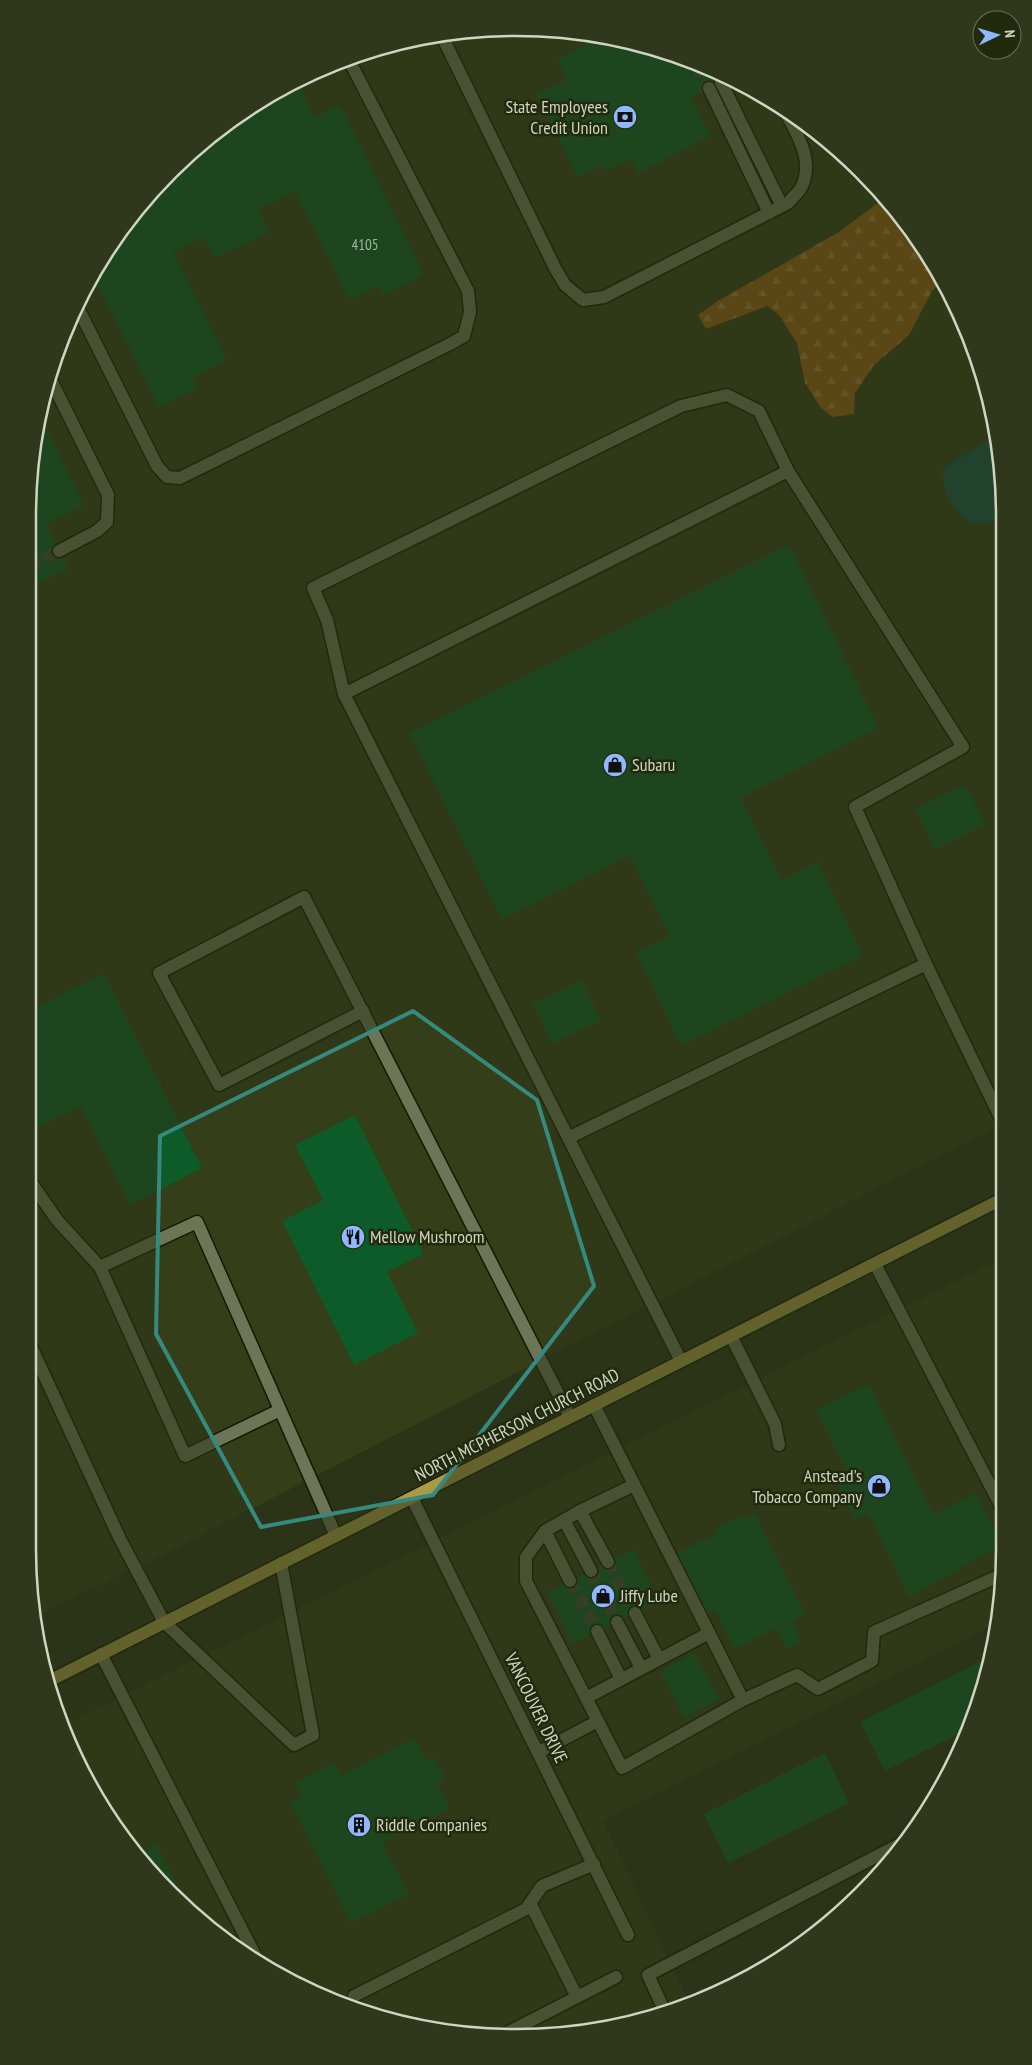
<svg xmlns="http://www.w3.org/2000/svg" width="1032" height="2065" viewBox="0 0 1032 2065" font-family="'PT Sans Narrow',sans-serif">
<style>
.built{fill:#343e19}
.forest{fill:url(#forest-firs)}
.water{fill:#165448}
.building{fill:#0c5b29}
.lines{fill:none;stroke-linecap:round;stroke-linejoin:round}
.minor-tunnel{stroke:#444c31;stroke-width:12;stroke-dasharray:12 6;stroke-linecap:butt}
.minor-casing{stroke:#151b01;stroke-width:15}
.major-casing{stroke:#151b01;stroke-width:15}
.minor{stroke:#6c7656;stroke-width:12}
.major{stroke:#a99a46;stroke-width:12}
.marked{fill:none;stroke:#35897f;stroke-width:4;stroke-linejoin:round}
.labels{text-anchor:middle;stroke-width:5;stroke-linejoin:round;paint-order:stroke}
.number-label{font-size:15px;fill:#9eb69c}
.poi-label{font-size:18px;fill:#cfd4c3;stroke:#222a0d;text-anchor:start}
.street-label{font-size:18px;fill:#cfd4c3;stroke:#222a0d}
.rim{fill:none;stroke:#cfd4c3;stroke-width:2.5}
</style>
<defs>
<pattern id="forest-firs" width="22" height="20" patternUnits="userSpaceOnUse" patternTransform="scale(1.25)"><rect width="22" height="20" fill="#945c15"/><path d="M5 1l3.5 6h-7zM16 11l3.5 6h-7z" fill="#a77a40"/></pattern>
</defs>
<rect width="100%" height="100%" fill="#2c3417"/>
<g class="built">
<path d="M 548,29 L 642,44 L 732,78 L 814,129 L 904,219 L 967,329 L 1000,452 L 1002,1124 L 173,1549 L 34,1617 L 28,1549 L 29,484 L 44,390 L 78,300 L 128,219 L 194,149 L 272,93 L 359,54 L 452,32 Z"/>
<path d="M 1003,1258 L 1003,1581 L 996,1623 L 603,1821 L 689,2003 L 643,2021 L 579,2033 L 484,2036 L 420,2028 L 329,2000 L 245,1955 L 194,1916 L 129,1847 L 93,1793 L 62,1726 Z"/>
</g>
<path class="forest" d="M 881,196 L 904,219 L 941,283 L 932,291 L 909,335 L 874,365 L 855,393 L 854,414 L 833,417 L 821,408 L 805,383 L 797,343 L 779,315 L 767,306 L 706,329 L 698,315 L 718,301 L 839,232 L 882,200 Z"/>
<path class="water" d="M 996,436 L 1000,452 L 1000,519 L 990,523 L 970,524 C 952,507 942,493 943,468 Z"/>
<g class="building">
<path d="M 601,37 L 642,44 L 731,77 L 691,97 L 711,136 L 638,173 L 631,159 L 605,171 L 602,165 L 578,177 L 537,94 L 568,79 L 558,59 Z"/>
<path d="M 301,88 L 315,117 L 340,105 L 424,275 L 384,295 L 379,285 L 349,300 L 295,191 L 258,210 L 269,232 L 215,258 L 204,237 L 173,252 L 227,360 L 192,378 L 197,388 L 159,407 L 93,275 L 128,219 L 194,149 L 265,98 L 268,105 Z"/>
<path d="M 40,416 L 84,506 L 46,524 L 68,568 L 31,587 L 28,582 L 29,484 Z"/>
<path d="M 789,545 L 879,728 L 740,798 L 781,880 L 818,862 L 863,956 L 681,1046 L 636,953 L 670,936 L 630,856 L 502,920 L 410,733 Z"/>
<path d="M 965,785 L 985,824 L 935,849 L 915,809 Z"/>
<path d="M 104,973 L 202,1168 L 130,1205 L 81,1107 L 36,1129 L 28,1112 L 28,1011 Z"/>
<path d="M 582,980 L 601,1020 L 552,1044 L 533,1004 Z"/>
<path d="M 355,1115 L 424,1254 L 387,1272 L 418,1333 L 354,1365 L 282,1221 L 323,1200 L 295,1145 Z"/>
<path d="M 869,1384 L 934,1515 L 975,1493 L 1002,1545 L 909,1597 L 868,1513 L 855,1519 L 834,1479 L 847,1472 L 816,1410 Z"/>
<path d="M 755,1514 L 805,1614 L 792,1621 L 801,1642 L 787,1649 L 776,1628 L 735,1649 L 715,1610 L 707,1614 L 677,1553 L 718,1533 L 716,1528 L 741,1516 L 743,1520 Z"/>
<path d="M 634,1550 L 659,1601 L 572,1643 L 547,1592 Z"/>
<path d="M 694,1653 L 719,1699 L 685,1718 L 660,1671 Z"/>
<path d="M 981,1661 L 988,1675 L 968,1729 L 885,1771 L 860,1722 Z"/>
<path d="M 414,1738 L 427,1761 L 434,1758 L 445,1778 L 437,1783 L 450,1808 L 382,1843 L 409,1894 L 351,1923 L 290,1802 L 301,1796 L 295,1783 L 335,1762 L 341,1776 Z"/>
<path d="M 825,1753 L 849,1803 L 728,1863 L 704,1814 Z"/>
<path d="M 157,1844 L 189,1911 L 136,1854 Z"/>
</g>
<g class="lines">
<g class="minor-tunnel">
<path d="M 697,65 L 709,88"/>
<path d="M 716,72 L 721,82"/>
<path d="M 28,566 L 59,551"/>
<path d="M 608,1562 L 635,1613"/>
<path d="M 591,1571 L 617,1622"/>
<path d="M 570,1581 L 597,1631"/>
</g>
<g class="minor-casing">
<g id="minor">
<path d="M 441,34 L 555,268 L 565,285 L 583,300 L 604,297 L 788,203 C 792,198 798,193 801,188 C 815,161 797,134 785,111"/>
<path d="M 721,82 L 782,206"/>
<path d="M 709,88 L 769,213"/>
<path d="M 76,304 L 157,466 L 167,477 L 180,478 L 450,344 L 464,336 L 470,312 L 468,291 L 348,58"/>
<path d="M 49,376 L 108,495 L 107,522 L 97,531 L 59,551"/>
<path d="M 344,694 L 788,471"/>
<path d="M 363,1011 L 219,1085 L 159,973 L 304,897 L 570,1417"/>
<path d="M 568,1138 L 926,964"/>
<path d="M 28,1178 L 57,1220 L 100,1267 L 197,1222 L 336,1536"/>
<path d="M 875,1264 L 1003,1510"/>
<path d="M 100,1267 L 185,1456 L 280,1410"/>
<path d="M 731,1336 L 775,1424 L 779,1445"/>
<path d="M 28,1340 L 120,1539 L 164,1622 L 294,1745 L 313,1735 L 281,1563"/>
<path d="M 681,1361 L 344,694 L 327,620 L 313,588 L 681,406 L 727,395 L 759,411 L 788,471 L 963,747 L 855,807 L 926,964 L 1002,1121"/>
<path d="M 594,1405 L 743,1700"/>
<path d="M 634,1485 L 580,1511 L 545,1531 L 526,1557 L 526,1581 L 622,1768 L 743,1700 L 797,1675 L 818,1689 L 872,1661 L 874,1632 L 1003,1574"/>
<path d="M 412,1498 L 628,1935"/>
<path d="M 580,1511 L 608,1562"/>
<path d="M 564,1520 L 591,1571"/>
<path d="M 545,1531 L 570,1581"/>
<path d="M 635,1613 L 659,1659"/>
<path d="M 617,1622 L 641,1668"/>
<path d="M 597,1631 L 621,1679"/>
<path d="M 101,1654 L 259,1963"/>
<path d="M 586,1698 L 709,1633"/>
<path d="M 539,1752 L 598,1721"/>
<path d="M 530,1903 L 577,1997"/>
<path d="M 354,1996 L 526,1909 L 542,1886 L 594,1864"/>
<path d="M 665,2012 L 648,1975 L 906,1841"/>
<path d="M 501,2036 L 616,1977"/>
</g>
</g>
<g class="major-casing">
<path id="major" d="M 47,1682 L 1002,1199"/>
</g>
<use href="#minor" class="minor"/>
<use href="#major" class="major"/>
</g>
<path d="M0 0H1032V2065H0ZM 413,1011 L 537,1100 L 594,1286 L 433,1495 L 261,1527 L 156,1334 L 160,1136 Z" fill="#2c3417" fill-opacity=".55" fill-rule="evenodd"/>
<path class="marked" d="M 413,1011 L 537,1100 L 594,1286 L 433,1495 L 261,1527 L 156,1334 L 160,1136 Z"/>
<defs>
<g id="bank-disc" transform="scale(1.25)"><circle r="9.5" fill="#90b8fd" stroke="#222a0d"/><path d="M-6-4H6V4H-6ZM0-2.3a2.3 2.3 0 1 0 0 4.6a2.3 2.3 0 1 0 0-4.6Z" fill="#111"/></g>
<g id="shop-disc" transform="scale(1.25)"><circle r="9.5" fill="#90b8fd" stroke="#222a0d"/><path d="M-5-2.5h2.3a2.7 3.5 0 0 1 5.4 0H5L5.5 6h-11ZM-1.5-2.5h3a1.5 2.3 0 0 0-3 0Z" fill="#111"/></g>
<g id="restaurant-disc" transform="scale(1.25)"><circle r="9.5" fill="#90b8fd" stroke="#222a0d"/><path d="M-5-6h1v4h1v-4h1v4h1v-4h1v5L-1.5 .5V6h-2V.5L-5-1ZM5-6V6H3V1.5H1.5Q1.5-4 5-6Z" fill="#111"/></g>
<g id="building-disc" transform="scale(1.25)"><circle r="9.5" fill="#90b8fd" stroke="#222a0d"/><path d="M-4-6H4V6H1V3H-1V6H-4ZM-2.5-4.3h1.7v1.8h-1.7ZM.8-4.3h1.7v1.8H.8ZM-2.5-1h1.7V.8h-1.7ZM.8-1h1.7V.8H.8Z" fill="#111"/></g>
</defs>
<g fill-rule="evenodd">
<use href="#bank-disc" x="625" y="117"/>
<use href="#shop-disc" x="615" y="765"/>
<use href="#restaurant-disc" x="353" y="1237"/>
<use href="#shop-disc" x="879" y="1486"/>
<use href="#shop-disc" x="603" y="1596"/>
<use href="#building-disc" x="359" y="1825"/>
</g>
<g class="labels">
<g class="number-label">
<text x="365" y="250">4105</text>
</g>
<g class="poi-label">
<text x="608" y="113" text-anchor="end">State Employees<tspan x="608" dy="21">Credit Union</tspan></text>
<text x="632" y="771">Subaru</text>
<text x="370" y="1243">Mellow Mushroom</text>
<text x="862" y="1482" text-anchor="end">Anstead's<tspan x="862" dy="21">Tobacco Company</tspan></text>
<text x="620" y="1602">Jiffy Lube</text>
<text x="376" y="1831">Riddle Companies</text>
</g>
<g class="street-label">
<text transform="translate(517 1425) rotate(-27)" y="6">NORTH MCPHERSON CHURCH ROAD</text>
<text transform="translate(536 1708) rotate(64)" y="6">VANCOUVER DRIVE</text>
</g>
</g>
<path d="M0 0H1032V2065H0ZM516 36H516A480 480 0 0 1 996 516V1549A480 480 0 0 1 516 2029H516A480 480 0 0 1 36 1549V516A480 480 0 0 1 516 36Z" fill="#30381c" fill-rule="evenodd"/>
<path class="rim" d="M516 36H516A480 480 0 0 1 996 516V1549A480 480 0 0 1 516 2029H516A480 480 0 0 1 36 1549V516A480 480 0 0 1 516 36Z"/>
<g transform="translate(997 35) rotate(85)"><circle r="24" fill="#222a0d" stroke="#676e56"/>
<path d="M0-4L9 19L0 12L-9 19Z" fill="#90b8fd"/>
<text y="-8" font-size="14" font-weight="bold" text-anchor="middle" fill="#cfd4c3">N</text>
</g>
</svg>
